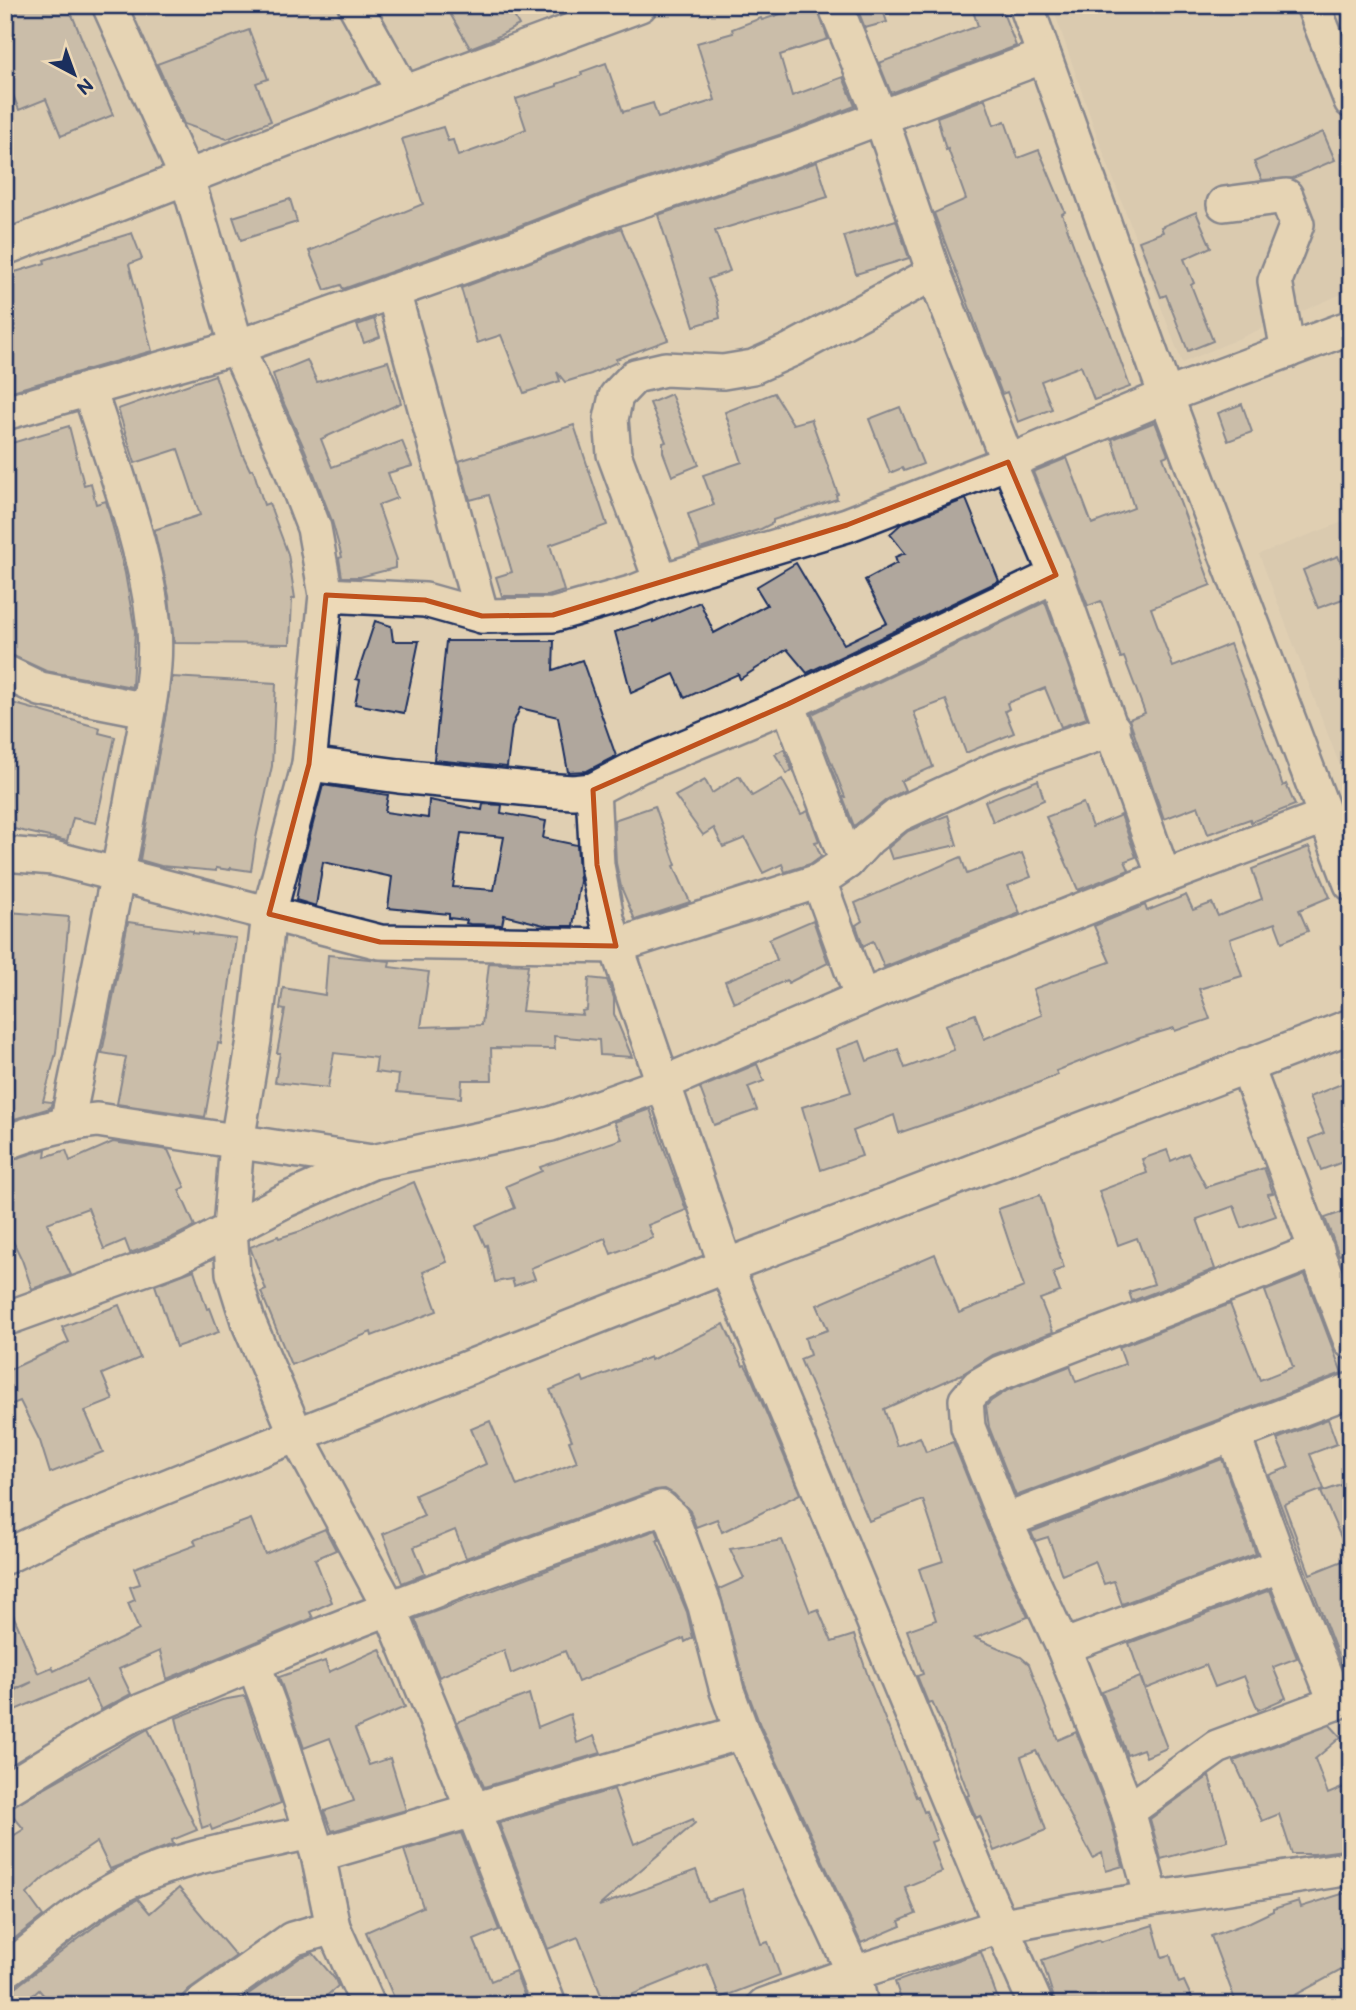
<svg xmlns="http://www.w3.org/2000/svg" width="1356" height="2010" viewBox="0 0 1356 2010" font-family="'Balsamiq Sans',sans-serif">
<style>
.built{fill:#d2c3ac}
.building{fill:#b0a79d;stroke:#1b2f5e;stroke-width:2;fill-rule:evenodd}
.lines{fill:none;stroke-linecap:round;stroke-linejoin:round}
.minor-casing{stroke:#1b2f5e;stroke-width:38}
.minor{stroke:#edd9b7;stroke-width:33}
.marked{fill:none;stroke:#bf511c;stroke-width:5;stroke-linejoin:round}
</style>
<rect width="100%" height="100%" fill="#e0cfb2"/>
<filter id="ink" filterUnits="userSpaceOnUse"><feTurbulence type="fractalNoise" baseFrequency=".0143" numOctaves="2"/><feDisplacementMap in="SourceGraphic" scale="14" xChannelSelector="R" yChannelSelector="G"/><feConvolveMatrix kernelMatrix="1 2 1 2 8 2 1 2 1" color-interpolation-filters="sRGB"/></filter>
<g filter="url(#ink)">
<g class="built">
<path d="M 5,5 L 581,5 L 5,227 Z"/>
<path d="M 1052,5 L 1302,5 L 1351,138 L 1351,290 L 1182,363 L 1095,130 Z"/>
<path d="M 1351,519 L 1351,795 L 1259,554 Z"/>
</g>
<g class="building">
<path d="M 8,5 L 68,5 L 113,115 L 61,136 L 46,99 L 19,110 L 5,76 L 5,15 L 11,13 Z"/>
<path d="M 445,5 L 508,5 L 519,25 L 495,38 L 470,48 Z"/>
<path d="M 808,5 L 816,5 L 828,39 L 780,55 L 792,96 L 843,77 L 855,106 L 785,133 L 609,191 L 511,229 L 343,289 L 341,285 L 325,290 L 309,251 L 423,204 L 402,139 L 443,127 L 448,141 L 453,140 L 458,156 L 505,139 L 505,138 L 526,129 L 516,99 L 557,86 L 557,84 L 582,75 L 581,72 L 606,63 L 623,112 L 653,103 L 658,118 L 715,100 L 697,43 L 733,33 L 732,29 L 761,18 L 762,20 Z"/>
<path d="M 856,5 L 881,5 L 887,22 L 865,28 Z"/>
<path d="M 971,5 L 1000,5 L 1016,46 L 891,93 L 879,63 L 978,26 Z"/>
<path d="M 249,30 L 268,79 L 256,83 L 271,121 L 227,139 L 184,124 L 157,64 Z"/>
<path d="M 985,99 L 994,125 L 1005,121 L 1018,158 L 1039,150 L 1065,212 L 1062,214 L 1090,290 L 1109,329 L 1130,387 L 1094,400 L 1081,366 L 1041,381 L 1052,409 L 1018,422 L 1007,392 L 1002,394 L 934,213 L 966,199 L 948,149 L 946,150 L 937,117 Z"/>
<path d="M 1323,132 L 1335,160 L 1293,178 L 1262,180 L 1254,162 Z"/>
<path d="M 817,162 L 828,197 L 715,231 L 730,271 L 708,279 L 717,301 L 720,318 L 694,326 L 658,215 Z"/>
<path d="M 290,199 L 297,222 L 241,240 L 233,217 Z"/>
<path d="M 1196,212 L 1211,247 L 1184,259 L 1194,283 L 1191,285 L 1213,341 L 1188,351 L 1166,295 L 1161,297 L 1139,241 L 1163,232 L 1161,227 Z"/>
<path d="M 896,220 L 909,258 L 856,274 L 844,236 Z"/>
<path d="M 621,228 L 668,340 L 616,359 L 617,362 L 591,374 L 565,382 L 557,372 L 560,381 L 524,393 L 501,335 L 477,343 L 461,288 Z"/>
<path d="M 132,233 L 142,259 L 129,264 L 152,351 L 5,393 L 5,275 L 45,263 L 44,260 Z"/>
<path d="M 374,319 L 380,337 L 364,343 L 357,325 Z"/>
<path d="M 307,360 L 317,382 L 388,361 L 401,403 L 321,439 L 332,467 L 402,441 L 412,466 L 388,473 L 397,498 L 378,505 L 397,560 L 395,561 L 395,568 L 360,577 L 342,577 L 339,558 L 342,557 L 332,521 L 305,450 L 280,395 L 273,374 Z"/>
<path d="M 215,375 L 242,453 L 250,470 L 253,469 L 264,505 L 269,503 L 288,554 L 295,598 L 292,599 L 290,644 L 174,643 L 169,596 L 154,530 L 200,515 L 178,449 L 135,463 L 118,409 Z"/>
<path d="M 774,393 L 793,424 L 811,419 L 838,494 L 836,495 L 837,499 L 773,520 L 773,523 L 761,529 L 700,549 L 688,514 L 714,505 L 703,475 L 742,462 L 725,412 Z"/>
<path d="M 671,394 L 699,465 L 672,476 L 663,452 L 663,443 L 666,442 L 650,403 Z"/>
<path d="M 1242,404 L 1252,432 L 1228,441 L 1218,413 Z"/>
<path d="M 900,407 L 923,464 L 904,471 L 902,468 L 890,473 L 869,419 Z"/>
<path d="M 1155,422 L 1168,455 L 1163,457 L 1211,585 L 1151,608 L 1173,667 L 1230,644 L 1283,786 L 1286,784 L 1295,805 L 1251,822 L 1250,819 L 1208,834 L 1198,806 L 1164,819 L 1129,719 L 1145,713 L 1124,657 L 1121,658 L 1101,601 L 1088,606 L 1033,472 L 1067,458 L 1092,524 L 1134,508 L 1112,439 Z"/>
<path d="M 574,425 L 607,525 L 550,545 L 564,591 L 548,596 L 502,596 L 496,577 L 512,572 L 504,545 L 489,495 L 470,500 L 459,461 Z"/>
<path d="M 69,426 L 84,485 L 91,483 L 96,504 L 106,501 L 125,573 L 135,631 L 132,687 L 46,671 L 7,653 L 5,647 L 5,445 Z"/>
<path d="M 966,499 L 999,581 L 807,673 L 787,649 L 740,679 L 738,674 L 685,698 L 674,674 L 631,693 L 615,632 L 653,620 L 653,622 L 700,602 L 714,633 L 767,605 L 756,587 L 796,563 L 844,644 L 887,623 L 865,580 L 897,563 L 895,557 L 905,553 L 890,534 L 901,524 Z"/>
<path d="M 1338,556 L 1351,589 L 1351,596 L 1318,608 L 1303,570 Z"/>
<path d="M 1045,602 L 1087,718 L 1061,727 L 1045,688 L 1007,703 L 1009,709 L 1005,711 L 1014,733 L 966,753 L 946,700 L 914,712 L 933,767 L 901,781 L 905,790 L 886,800 L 854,826 L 843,797 L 845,797 L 812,714 Z"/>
<path d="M 375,621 L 391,626 L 393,641 L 419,641 L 404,713 L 355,704 L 360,680 L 356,679 Z"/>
<path d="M 446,641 L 554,641 L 553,670 L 582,660 L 616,756 L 587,771 L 568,772 L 558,717 L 520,708 L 512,726 L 507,767 L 434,760 Z"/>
<path d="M 172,677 L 276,683 L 272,766 L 256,838 L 251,871 L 230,868 L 230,870 L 216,868 L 216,871 L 161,866 L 140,860 Z"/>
<path d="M 5,701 L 100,728 L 99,733 L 115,737 L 96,823 L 73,818 L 67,841 L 5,827 Z"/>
<path d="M 784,749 L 792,770 L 787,774 L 775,754 Z"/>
<path d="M 739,776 L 752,796 L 782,779 L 801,814 L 808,811 L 819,841 L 815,842 L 821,856 L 810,864 L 785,872 L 782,864 L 763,873 L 745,838 L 723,847 L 714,828 L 703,835 L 675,796 L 705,780 L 712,793 Z"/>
<path d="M 1038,780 L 1044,800 L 993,822 L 985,801 Z"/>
<path d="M 323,785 L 388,795 L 385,812 L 428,818 L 429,800 L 482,810 L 483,804 L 502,805 L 501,813 L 546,821 L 543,838 L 577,845 L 580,881 L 573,926 L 548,926 L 504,915 L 502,925 L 470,924 L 466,923 L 467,920 L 449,918 L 449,914 L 388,908 L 392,877 L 323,862 L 316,906 L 296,900 L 302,866 ZM 461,833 L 504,837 L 494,890 L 453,887 Z"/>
<path d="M 1083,803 L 1092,827 L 1121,815 L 1136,857 L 1125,861 L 1129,870 L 1078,890 L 1046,817 Z"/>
<path d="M 655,806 L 676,865 L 674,866 L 690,902 L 635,920 L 621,887 L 616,863 L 614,820 Z"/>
<path d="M 948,815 L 957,845 L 892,859 L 888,848 L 908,831 Z"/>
<path d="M 1309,847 L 1330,897 L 1299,910 L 1308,931 L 1282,942 L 1275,923 L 1230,939 L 1242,976 L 1199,989 L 1210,1019 L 1175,1031 L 1174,1028 L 1140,1038 L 1056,1071 L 1058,1075 L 992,1101 L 899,1133 L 894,1115 L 853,1131 L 862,1156 L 821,1170 L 802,1107 L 851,1092 L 837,1049 L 860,1041 L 867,1061 L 898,1049 L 905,1068 L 954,1050 L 945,1025 L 975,1014 L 984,1039 L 1042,1015 L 1033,989 L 1110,962 L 1094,926 L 1145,905 L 1147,911 L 1186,895 L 1193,910 L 1212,903 L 1218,916 L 1262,899 L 1252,869 Z"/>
<path d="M 1022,853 L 1031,877 L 1008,886 L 1020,913 L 884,967 L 873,941 L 863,946 L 856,925 L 862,921 L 855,903 L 961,857 L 967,874 Z"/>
<path d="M 9,912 L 69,917 L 56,1053 L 43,1101 L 52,1102 L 50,1108 L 5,1122 L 5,928 L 7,928 Z"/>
<path d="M 813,920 L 828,963 L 788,983 L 787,980 L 734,1003 L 725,981 L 777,960 L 769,939 Z"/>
<path d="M 128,922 L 193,931 L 193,933 L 236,938 L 221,1044 L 218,1043 L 205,1117 L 117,1104 L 126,1057 L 102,1053 Z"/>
<path d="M 328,955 L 390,961 L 389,967 L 429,972 L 421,1027 L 482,1025 L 489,963 L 528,965 L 522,1011 L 583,1015 L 582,1011 L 587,1010 L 589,978 L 607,980 L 614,998 L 614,1014 L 632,1057 L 600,1055 L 599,1040 L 554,1036 L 555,1049 L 491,1048 L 492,1080 L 462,1080 L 461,1098 L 397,1092 L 399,1075 L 375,1072 L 377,1058 L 334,1053 L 328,1088 L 275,1082 L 280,1053 L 277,1053 L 285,1010 L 280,1009 L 283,988 L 325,995 Z"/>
<path d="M 757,1064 L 764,1081 L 748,1087 L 757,1110 L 714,1125 L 700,1088 Z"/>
<path d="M 1351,1080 L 1351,1159 L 1321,1170 L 1309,1139 L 1324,1133 L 1309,1097 Z"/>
<path d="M 650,1109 L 686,1210 L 648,1225 L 653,1238 L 611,1254 L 605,1238 L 531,1268 L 535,1279 L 514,1286 L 512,1279 L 495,1282 L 487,1245 L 485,1246 L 476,1225 L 515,1208 L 506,1186 L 542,1171 L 540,1167 L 622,1139 L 614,1122 Z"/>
<path d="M 113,1142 L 168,1150 L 185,1187 L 179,1190 L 195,1226 L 169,1239 L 130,1253 L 125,1240 L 104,1249 L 88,1208 L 47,1223 L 71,1275 L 32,1289 L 22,1260 L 11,1237 L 5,1238 L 5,1162 L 46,1149 L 45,1157 L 66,1150 L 70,1161 Z"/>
<path d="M 1167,1150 L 1171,1161 L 1188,1153 L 1206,1187 L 1264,1168 L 1273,1193 L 1268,1194 L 1276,1216 L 1242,1228 L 1234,1206 L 1197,1219 L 1215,1269 L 1132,1301 L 1129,1292 L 1154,1284 L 1137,1238 L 1118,1245 L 1099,1191 L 1147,1173 L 1142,1159 Z"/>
<path d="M 414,1182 L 447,1262 L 423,1272 L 437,1311 L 372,1336 L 371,1332 L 291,1365 L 261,1292 L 266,1290 L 250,1247 L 278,1236 L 279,1238 L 301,1231 Z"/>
<path d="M 1040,1195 L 1064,1268 L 1053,1272 L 1060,1292 L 1040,1299 L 1053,1332 L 993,1355 L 964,1373 L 884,1409 L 897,1446 L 920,1437 L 926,1452 L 953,1442 L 988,1529 L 1028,1617 L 975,1638 L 1021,1657 L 1029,1664 L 1058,1740 L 1076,1732 L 1110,1817 L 1123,1866 L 1106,1871 L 1102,1853 L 1093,1858 L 1036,1751 L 1021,1757 L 1046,1830 L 994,1851 L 980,1816 L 976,1818 L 967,1796 L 969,1795 L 944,1729 L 932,1702 L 928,1703 L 917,1676 L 923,1674 L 907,1630 L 936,1620 L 919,1569 L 943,1561 L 923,1500 L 869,1521 L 800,1359 L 810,1355 L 805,1338 L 828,1330 L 817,1305 L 935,1254 L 959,1313 L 1024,1287 L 998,1209 Z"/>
<path d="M 1351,1209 L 1351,1251 L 1339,1255 L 1325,1218 Z"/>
<path d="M 194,1270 L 207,1309 L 210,1308 L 219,1332 L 176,1347 L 155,1285 Z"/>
<path d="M 1305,1275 L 1342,1373 L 1016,1496 L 989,1427 L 986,1406 L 991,1401 L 1008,1390 L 1070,1366 L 1076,1382 L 1125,1364 L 1119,1347 L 1230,1304 L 1260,1380 L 1293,1367 L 1265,1291 Z"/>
<path d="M 119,1305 L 140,1358 L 102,1374 L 113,1400 L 85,1411 L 103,1452 L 50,1473 L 40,1441 L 20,1401 L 5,1407 L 5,1372 L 69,1342 L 62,1327 Z"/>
<path d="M 724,1324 L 743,1366 L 745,1365 L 750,1374 L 800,1494 L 722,1532 L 717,1519 L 696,1527 L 690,1511 L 674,1494 L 665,1489 L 655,1490 L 466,1558 L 455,1530 L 414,1547 L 425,1574 L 402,1583 L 383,1534 L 424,1516 L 415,1495 L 486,1464 L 471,1429 L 490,1421 L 517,1486 L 577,1462 L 569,1441 L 572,1440 L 550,1390 L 582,1377 L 584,1382 L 650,1357 L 651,1360 Z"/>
<path d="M 1328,1419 L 1337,1444 L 1310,1454 L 1324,1489 L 1284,1504 L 1310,1574 L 1350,1558 L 1321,1492 L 1347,1483 L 1351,1494 L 1351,1678 L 1347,1679 L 1269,1475 L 1289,1467 L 1277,1439 Z"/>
<path d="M 1222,1459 L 1256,1554 L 1122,1604 L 1114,1581 L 1104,1584 L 1095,1561 L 1062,1575 L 1048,1537 L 1035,1541 L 1031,1532 Z"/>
<path d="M 251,1519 L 265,1554 L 325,1529 L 336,1550 L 315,1559 L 332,1602 L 310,1612 L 313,1618 L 167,1679 L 160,1651 L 119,1669 L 131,1694 L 101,1710 L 86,1680 L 15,1710 L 8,1694 L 32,1682 L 11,1691 L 5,1677 L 5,1596 L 38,1673 L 52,1667 L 54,1671 L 139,1630 L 128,1603 L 135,1600 L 130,1587 L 140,1584 L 134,1568 L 196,1545 L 194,1540 Z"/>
<path d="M 656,1530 L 660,1540 L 657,1540 L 687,1612 L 693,1638 L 685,1642 L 684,1638 L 578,1682 L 565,1651 L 511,1674 L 504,1650 L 439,1677 L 415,1619 Z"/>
<path d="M 782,1540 L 810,1612 L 818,1609 L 832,1642 L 854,1635 L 869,1679 L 916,1797 L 918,1796 L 924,1812 L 926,1811 L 937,1840 L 931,1842 L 942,1872 L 905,1887 L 916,1914 L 899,1921 L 901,1926 L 861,1943 L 760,1725 L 745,1685 L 719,1589 L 744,1578 L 730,1549 Z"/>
<path d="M 1270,1590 L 1297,1658 L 1273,1667 L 1286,1698 L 1258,1710 L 1244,1676 L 1215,1687 L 1206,1665 L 1145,1689 L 1129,1643 Z"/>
<path d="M 380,1649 L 405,1707 L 355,1729 L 369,1765 L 390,1758 L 406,1810 L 332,1831 L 324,1811 L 354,1801 L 330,1738 L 304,1748 L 279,1677 L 325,1661 L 329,1672 Z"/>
<path d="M 1140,1677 L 1167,1748 L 1146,1757 L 1143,1749 L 1127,1755 L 1102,1692 Z"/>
<path d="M 529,1694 L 538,1727 L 570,1714 L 577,1743 L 594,1736 L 601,1753 L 484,1787 L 457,1722 Z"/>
<path d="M 245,1696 L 281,1803 L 212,1830 L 210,1825 L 202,1828 L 176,1718 L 222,1700 Z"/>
<path d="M 1330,1725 L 1341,1737 L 1315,1759 L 1328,1794 L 1351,1784 L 1351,1849 L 1314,1854 L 1292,1854 L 1279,1814 L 1262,1821 L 1234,1761 Z"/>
<path d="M 148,1729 L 197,1830 L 172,1840 L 173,1844 L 110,1869 L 97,1842 L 44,1878 L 27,1894 L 43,1916 L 5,1946 L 5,1841 L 24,1829 L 7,1809 Z"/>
<path d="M 1209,1776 L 1228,1841 L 1161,1859 L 1150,1819 Z"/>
<path d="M 614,1789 L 634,1844 L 693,1819 L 695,1823 L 599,1906 L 696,1870 L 707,1901 L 743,1889 L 761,1944 L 768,1942 L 780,1975 L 720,1998 L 707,1964 L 626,1997 L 629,2005 L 605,2005 L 578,1937 L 548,1949 L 499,1823 Z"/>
<path d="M 461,1833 L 499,1930 L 474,1940 L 491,1981 L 515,1971 L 528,2005 L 397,2005 L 366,1932 L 423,1907 L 404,1850 Z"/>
<path d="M 179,1888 L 236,1956 L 189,1989 L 174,2005 L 52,2005 L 39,1990 L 22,2005 L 5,2005 L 5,1990 L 17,1986 L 112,1913 L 138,1899 L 150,1913 Z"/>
<path d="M 1351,1891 L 1351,1965 L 1277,2005 L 1237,2005 L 1211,1936 L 1250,1922 L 1273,1911 L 1273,1909 L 1299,1901 L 1301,1907 Z"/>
<path d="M 1153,1925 L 1162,1957 L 1170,1955 L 1179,1983 L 1184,1981 L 1195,2005 L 1056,2005 L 1042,1960 L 1099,1940 L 1100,1942 Z"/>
<path d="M 981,1952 L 1000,2005 L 903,2005 L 895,1982 Z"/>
<path d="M 313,1953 L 335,1979 L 338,1986 L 316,2005 L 233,2005 L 301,1957 Z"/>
</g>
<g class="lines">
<g class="minor-casing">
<g id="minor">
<path d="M 109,5 L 187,178 L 237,347 L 287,458 L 314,528 L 326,595 L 309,764 L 269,914 L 254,1040 L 237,1142 L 230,1229 L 233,1273 L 248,1321 L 297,1436 L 390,1609 L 473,1810 L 549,2005"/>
<path d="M 355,5 L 404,93"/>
<path d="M 835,5 L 881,118 L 934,273 L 1008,462 L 1056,575 L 1164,877"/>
<path d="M 1026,5 L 1166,396 L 1351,884"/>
<path d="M 1313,5 L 1351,101"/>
<path d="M 1224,204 L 1286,196 L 1297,224 L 1275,281 L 1288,351"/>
<path d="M 5,248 L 404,93 L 640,5"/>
<path d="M 393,291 L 482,616"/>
<path d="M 5,413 L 237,347 L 518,247 L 615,209 L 791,151 L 1044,56"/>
<path d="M 661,581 L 614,454 L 611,419 L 616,396 L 635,376 L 665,369 L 723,372 L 753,367 L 791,350 L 934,273"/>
<path d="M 326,595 L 425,600 L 482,616 L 553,615 L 634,592 L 661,581 L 847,525 L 1008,462 L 1166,396 L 1351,327"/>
<path d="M 5,672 L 40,689 L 147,710"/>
<path d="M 788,704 L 847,862"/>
<path d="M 309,764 L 399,776 L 541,790 L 573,792 L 593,790 L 639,766 L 788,704 L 1056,575"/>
<path d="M 593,790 L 597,865 L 607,919 L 726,1266 L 981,1880 L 1036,2005"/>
<path d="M 5,854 L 53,858 L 380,942 L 616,946 L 819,881 L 847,862 L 869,838 L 898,815 L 995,770 L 1113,729"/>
<path d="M 819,881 L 862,998"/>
<path d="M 1246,1065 L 1351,1342"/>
<path d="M 67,1123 C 91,1009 115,895 135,781 C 143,732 158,679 154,629 C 147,550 113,465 89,389"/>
<path d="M 5,1143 C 36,1131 64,1123 97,1120 L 372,1162"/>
<path d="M 5,1319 L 177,1257 L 286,1200 L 372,1162 L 551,1124 L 662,1084 L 894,984 L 1164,877 L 1326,816"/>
<path d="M 1233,1434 L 1281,1565 L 1336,1703"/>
<path d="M 1005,1521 L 1351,1390"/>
<path d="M 5,1557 L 74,1524 L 180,1481 L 726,1266 L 1351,1026"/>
<path d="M 1063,1647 L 1281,1565"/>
<path d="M 254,1665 L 275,1721 L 318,1855 L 333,1927 L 368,2005"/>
<path d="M 5,1790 L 91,1737 L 134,1714 L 170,1699 L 326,1633 L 462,1580 L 661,1508 L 672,1518 L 705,1606 L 727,1691 L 742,1732 L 854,1973 L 861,2005"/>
<path d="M 1128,1811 L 1217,1747 L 1351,1697"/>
<path d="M 318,1855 L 742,1732"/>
<path d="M 1152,1898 L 1128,1811 L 1063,1647 L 1005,1521 L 968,1427 L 966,1400 L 978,1386 L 1000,1373 L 1317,1250"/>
<path d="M 5,1971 C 47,1939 89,1899 137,1878 C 188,1855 256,1845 310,1832"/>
<path d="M 200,2005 L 292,1939 L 333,1927"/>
<path d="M 764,2005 L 854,1973 L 1003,1925 L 1100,1907 L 1351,1868"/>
</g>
</g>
<use href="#minor" class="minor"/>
</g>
</g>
<path d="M0 0H1356V2010H0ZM 1008,462 L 1056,575 L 788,704 L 593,790 L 597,865 L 616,946 L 380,942 L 269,914 L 309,764 L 326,595 L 425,600 L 482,616 L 553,615 L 847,525 Z" fill="#e0cfb2" fill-opacity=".55" fill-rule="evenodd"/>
<path class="marked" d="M 1008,462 L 1056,575 L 788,704 L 593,790 L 597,865 L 616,946 L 380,942 L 269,914 L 309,764 L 326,595 L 425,600 L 482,616 L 553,615 L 847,525 Z"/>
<rect width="1356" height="2010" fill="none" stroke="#edd9b7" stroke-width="28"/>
<rect x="14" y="14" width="1328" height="1982" fill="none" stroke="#1b2f5e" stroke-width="2.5" filter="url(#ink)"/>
<g transform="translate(74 74) rotate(139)" stroke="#edd9b7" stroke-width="5" paint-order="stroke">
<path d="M0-5L12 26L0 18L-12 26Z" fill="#1b2f5e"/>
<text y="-10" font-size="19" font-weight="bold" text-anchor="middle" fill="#1b2f5e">N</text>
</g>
</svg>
